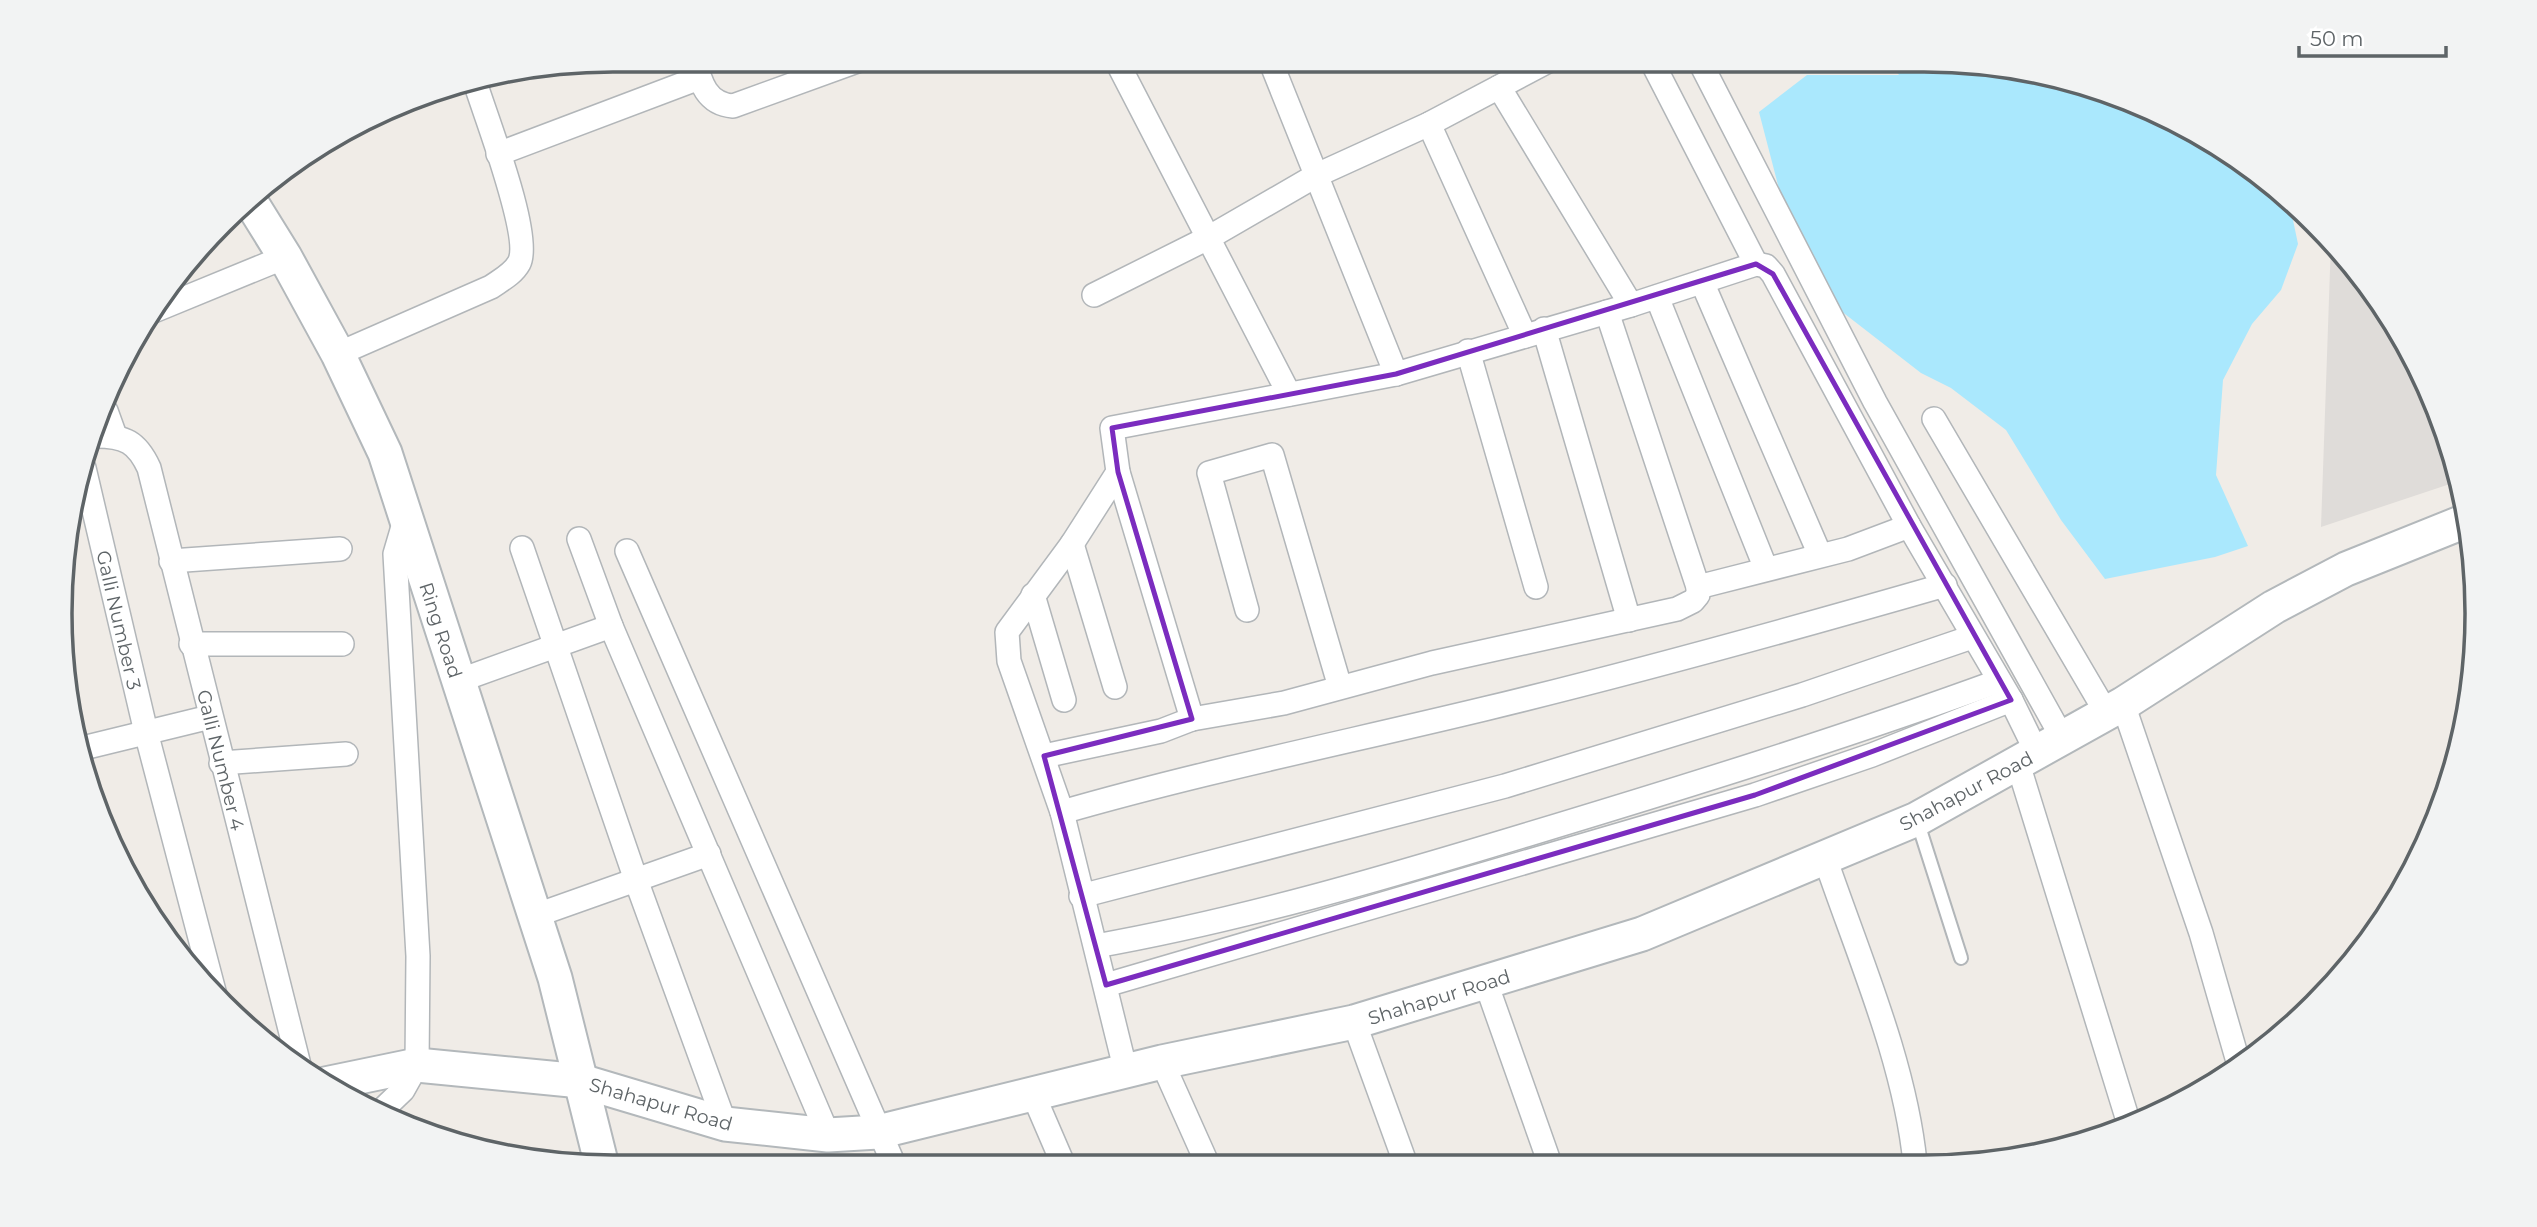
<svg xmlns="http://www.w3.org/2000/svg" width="2537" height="1227" viewBox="0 0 2537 1227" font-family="Montserrat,sans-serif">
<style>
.industrial{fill:#dfdcd9}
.water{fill:#aae8fd}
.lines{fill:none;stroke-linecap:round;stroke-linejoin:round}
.lane-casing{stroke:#b2b6b9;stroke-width:16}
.street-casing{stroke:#b2b6b9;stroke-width:26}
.secondary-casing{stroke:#b3b8bb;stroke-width:37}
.lane{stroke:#fff;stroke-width:12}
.street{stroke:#fff;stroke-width:23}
.secondary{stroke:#fff;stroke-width:33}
.marked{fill:none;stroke:#7b2cbf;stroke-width:5;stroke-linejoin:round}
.labels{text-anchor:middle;stroke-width:5;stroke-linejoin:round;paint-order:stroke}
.street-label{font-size:19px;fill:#5e6467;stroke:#fff}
.rim{fill:none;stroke:#5e6467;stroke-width:3.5}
</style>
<rect width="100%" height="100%" fill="#f0ece7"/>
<path class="industrial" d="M 2331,241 L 2384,306 L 2435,402 L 2459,481 L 2321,527 Z"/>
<path class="water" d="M 1887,60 L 1924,60 L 2032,70 L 2136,102 L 2232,153 L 2289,201 L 2298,244 L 2281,290 L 2252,324 L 2223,380 L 2216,475 L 2248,546 L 2215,557 L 2105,579 L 2061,520 L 2006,430 L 1951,388 L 1921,373 L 1823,297 L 1785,212 L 1759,112 L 1807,75 L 1899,75 Z"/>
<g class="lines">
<g class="lane-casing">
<path id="lane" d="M 1917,820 L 1961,958"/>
</g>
<g class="street-casing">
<g id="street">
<path d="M 695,60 C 700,83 707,104 733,106 L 860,60"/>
<path d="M 1116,60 L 1289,394"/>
<path d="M 1270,60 L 1396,374"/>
<path d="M 1651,60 L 1756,264"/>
<path d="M 1699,60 L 1875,402 L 2063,739"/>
<path d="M 1499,87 L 1631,305"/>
<path d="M 1429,124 L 1525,336"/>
<path d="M 498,154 L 699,78"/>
<path d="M 1702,282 L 1820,555"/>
<path d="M 1094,295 L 1208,238 L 1317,175 L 1429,124 L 1550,60"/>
<path d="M 1657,297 L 1766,569"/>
<path d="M 151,312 L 285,257"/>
<path d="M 1544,329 L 1629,620"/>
<path d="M 1468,351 L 1536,587"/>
<path d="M 338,354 L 491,287 C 501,280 513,274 519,263 C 533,237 485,115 475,82"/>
<path d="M 106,411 L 115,436"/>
<path d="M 1934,419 L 2107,714"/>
<path d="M 96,436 C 125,436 137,442 149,468 L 300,1069"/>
<path d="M 84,468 L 146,732 L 215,995"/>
<path d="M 1118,472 L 1192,719"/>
<path d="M 579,539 L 611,626 L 828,1135"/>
<path d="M 1072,544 L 1115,687"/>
<path d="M 522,548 L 636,880 L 725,1124"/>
<path d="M 627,551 L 895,1167"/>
<path d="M 171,561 L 340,549"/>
<path d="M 1698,587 L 1848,549 L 1909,526"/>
<path d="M 1033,595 L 1064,700"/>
<path d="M 1247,610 L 1209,473 L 1272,455 L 1340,687"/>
<path d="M 191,644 L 342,644"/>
<path d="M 458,681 L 611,626"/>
<path d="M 2123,704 L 2201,933 L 2239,1065"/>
<path d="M 83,748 L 210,717"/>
<path d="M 1044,756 L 1161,731 L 1192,719 L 1284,703 L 1432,663 L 1677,609 L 1693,601 L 1698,595 L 1698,587 L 1607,312"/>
<path d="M 221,763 L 346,754"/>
<path d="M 2018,764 L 2130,1127"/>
<path d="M 1062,812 C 1201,772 1343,743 1484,709 C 1638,672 1792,629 1945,585"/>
<path d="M 1825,858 C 1858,955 1905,1061 1915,1163"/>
<path d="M 1081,896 L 1505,786 L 1802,695 L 1972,637"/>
<path d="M 534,916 L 709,854"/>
<path d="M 1096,946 C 1242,920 1384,878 1526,835 C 1685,787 1843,738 1999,681"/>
<path d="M 1486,983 L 1550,1164"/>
<path d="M 1106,985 L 1755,795 L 1872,755 L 2011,700"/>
<path d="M 1354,1022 L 1406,1165"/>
<path d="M 1162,1062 L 1208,1165"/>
<path d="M 1126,1072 L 1062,812 L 1009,661 L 1007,632 L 1072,544 L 1118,472 L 1112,428 L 1396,374 L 1631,305 L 1756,264 L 1766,266 L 1773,274 L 1909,526 L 2011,700 L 2037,753"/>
<path d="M 1033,1094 L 1064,1166"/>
<path d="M 379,1113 L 403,1090 L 417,1065 L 418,956 L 395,554 L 405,520"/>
</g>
</g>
<g class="secondary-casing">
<g id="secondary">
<path d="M 249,199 L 285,257 L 338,354 L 385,453 L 555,978 L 602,1166"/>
<path d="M 325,1084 L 417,1065 L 581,1081 L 725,1124 L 828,1135 L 878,1132 L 1162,1062 L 1354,1022 L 1642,934 L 1917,819 L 2123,704 L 2274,607 L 2346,569 L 2468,520"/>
</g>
</g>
<use href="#lane" class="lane"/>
<use href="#street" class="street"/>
<use href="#secondary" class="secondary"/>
</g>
<path class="marked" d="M 1756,264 L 1773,274 L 2011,700 L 1755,795 L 1106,985 L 1044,756 L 1192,719 L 1118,472 L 1112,428 L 1396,374 Z"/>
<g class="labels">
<g class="street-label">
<text transform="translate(119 620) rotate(77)" y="7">Galli Number 3</text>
<text transform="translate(441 630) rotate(72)" y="7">Ring Road</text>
<text transform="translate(221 760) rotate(76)" y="7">Galli Number 4</text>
<text transform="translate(1966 791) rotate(-28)" y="7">Shahapur Road</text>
<text transform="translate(1439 997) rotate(-17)" y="7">Shahapur Road</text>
<text transform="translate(661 1104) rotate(16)" y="7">Shahapur Road</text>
</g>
</g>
<path d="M0 0H2537V1227H0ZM613 72H1924A541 541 0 0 1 2465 613V614A541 541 0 0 1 1924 1155H613A541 541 0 0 1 72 614V613A541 541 0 0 1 613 72Z" fill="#f2f3f3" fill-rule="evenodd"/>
<path class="rim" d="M613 72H1924A541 541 0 0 1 2465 613V614A541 541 0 0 1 1924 1155H613A541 541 0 0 1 72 614V613A541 541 0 0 1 613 72Z"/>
<path d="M2299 46v10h147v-10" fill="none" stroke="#5e6467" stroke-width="3.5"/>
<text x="2310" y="46" font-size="21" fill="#5e6467" stroke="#ffffff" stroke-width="5" paint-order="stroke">50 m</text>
</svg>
